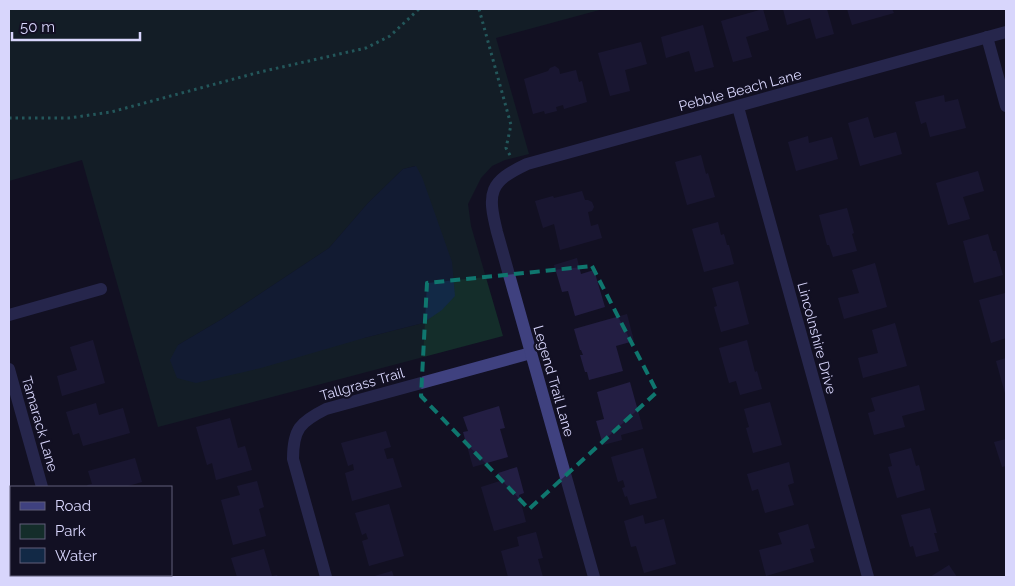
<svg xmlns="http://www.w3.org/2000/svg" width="1015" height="586" viewBox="0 0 1015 586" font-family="Raleway,sans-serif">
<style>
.green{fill:#142d2a;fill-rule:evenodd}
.water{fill:#122946}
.building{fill:#231e43}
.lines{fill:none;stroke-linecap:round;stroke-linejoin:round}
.path{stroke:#39ad9f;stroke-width:3;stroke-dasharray:2.5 4;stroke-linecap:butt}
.minor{stroke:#3f417f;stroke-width:12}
.marked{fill:none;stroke:#0f766e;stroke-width:4;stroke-dasharray:10 6;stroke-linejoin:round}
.labels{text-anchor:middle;stroke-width:4.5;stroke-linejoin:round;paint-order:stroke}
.street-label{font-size:14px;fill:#d8d6fc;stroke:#121023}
</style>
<rect width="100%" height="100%" fill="#121023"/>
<path class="green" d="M 9,9 L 603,9 L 496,38 L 529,154 L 505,160 L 492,166 L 481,178 L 468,204 L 471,226 L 503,336 L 158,427 L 82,160 L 9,181 ZM 415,166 L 423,323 L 364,338 L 178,345 L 222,319 L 329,248 L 368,203 L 403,169 Z"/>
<path class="water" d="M 416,166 L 422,177 L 452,262 L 455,296 L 442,310 L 423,323 L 364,338 L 261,368 L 196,383 L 177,378 L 170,360 L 178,345 L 222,319 L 329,248 L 368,203 L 403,169 Z"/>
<g class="building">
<path d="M 763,9 L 769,30 L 746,37 L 752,57 L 733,62 L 721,21 Z"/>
<path d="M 783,9 L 827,9 L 834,34 L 816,39 L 810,18 L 787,25 Z"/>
<path d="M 847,9 L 892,9 L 894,13 L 852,25 Z"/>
<path d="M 703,25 L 714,67 L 695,72 L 689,51 L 666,58 L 661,37 Z"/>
<path d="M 641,42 L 647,64 L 625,70 L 630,91 L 610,96 L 598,53 Z"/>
<path d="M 555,66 L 559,69 L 560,74 L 576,70 L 579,82 L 582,81 L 587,102 L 564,109 L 563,105 L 556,107 L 557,111 L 545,114 L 544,111 L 533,114 L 524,79 L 548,71 L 550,68 Z"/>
<path d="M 944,95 L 945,102 L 958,99 L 966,128 L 930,137 L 926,122 L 921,124 L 915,102 Z"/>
<path d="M 868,117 L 874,138 L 896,132 L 902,154 L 860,166 L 848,123 Z"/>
<path d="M 808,136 L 809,143 L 832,137 L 838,159 L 796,171 L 788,142 Z"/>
<path d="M 701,155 L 706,174 L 708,173 L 715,197 L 687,205 L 675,162 Z"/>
<path d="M 978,171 L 984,191 L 963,197 L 970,219 L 948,225 L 936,183 Z"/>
<path d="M 582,191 L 585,200 L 588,200 L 592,202 L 594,207 L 592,211 L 588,212 L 591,226 L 598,224 L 602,238 L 560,250 L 554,224 L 543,228 L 535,201 L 553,196 L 554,198 Z"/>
<path d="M 847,208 L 854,233 L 852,234 L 857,251 L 833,257 L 829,245 L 827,245 L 819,215 Z"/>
<path d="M 718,222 L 721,235 L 724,234 L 727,245 L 729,245 L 734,264 L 704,272 L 692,229 Z"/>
<path d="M 988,234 L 993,251 L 996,251 L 1003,275 L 974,283 L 963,241 Z"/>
<path d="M 577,258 L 581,274 L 594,270 L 605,307 L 575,316 L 568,291 L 562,292 L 554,265 Z"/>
<path d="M 875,263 L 887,307 L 844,319 L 838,298 L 859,293 L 852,270 Z"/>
<path d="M 738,281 L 749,324 L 721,332 L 714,307 L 717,306 L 712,288 Z"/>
<path d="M 1005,293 L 1006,299 L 1006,338 L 991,343 L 979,300 Z"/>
<path d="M 627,314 L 634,341 L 616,346 L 623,371 L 589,380 L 587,372 L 585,372 L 580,355 L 583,355 L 581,350 L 580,350 L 574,329 Z"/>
<path d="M 895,323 L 907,366 L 863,378 L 858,358 L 878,353 L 872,330 Z"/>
<path d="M 93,340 L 105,383 L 62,396 L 57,376 L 77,370 L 70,347 Z"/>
<path d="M 747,340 L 755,372 L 757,371 L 762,389 L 740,395 L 736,381 L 729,383 L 719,348 Z"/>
<path d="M 1006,358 L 1006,397 L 996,361 Z"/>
<path d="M 630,382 L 643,429 L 621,435 L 622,440 L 603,445 L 596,421 L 604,419 L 597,392 Z"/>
<path d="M 919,385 L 925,410 L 902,416 L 905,427 L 874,435 L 868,413 L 875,411 L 871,398 Z"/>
<path d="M 770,402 L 782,445 L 753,453 L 746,428 L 749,427 L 744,409 Z"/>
<path d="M 96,403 L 99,415 L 123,408 L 130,433 L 83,446 L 79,433 L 73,435 L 66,412 Z"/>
<path d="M 499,406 L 505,428 L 500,429 L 508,457 L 473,467 L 463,432 L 468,431 L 463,417 Z"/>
<path d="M 230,418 L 238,448 L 245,446 L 252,470 L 216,480 L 212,463 L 207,465 L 196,427 Z"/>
<path d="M 386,431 L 391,447 L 384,449 L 387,459 L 393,458 L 402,487 L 352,501 L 345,473 L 354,470 L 353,464 L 348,466 L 341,443 Z"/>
<path d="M 1006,439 L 1006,466 L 1002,467 L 994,442 Z"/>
<path d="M 643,448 L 657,498 L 630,505 L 627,496 L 625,497 L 622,488 L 625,487 L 623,480 L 618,482 L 611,457 Z"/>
<path d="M 911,448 L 916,466 L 919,465 L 925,490 L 897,498 L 888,467 L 892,466 L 889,454 Z"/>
<path d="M 135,458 L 142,482 L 128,486 L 129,487 L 88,487 L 87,485 L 92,484 L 88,471 Z"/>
<path d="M 789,462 L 794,483 L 788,485 L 794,505 L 765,513 L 758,489 L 752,491 L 747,474 Z"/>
<path d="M 517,467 L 524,493 L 519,495 L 526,522 L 494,531 L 481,487 L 500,481 L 498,473 Z"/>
<path d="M 257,481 L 264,507 L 259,509 L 266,536 L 233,545 L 221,500 L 240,495 L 237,486 Z"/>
<path d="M 389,504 L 404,556 L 369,566 L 362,541 L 368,539 L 366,533 L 362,535 L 355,513 Z"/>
<path d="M 930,508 L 937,533 L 934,533 L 939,551 L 916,557 L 913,546 L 910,547 L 901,515 Z"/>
<path d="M 643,515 L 645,524 L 664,519 L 676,564 L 644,573 L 636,546 L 631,547 L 624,521 Z"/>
<path d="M 808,524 L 815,548 L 810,549 L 814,562 L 766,576 L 759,550 L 782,544 L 778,533 Z"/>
<path d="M 11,530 L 11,556 L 9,557 L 9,531 Z"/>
<path d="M 536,532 L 543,558 L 538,559 L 543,577 L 508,577 L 501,551 L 519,546 L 517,537 Z"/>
<path d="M 264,549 L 272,576 L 277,575 L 278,577 L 237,577 L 231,558 Z"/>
<path d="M 949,565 L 957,577 L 930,577 Z"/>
<path d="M 392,571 L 394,577 L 371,577 Z"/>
</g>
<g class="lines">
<g class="path">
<path d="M 479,9 L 511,125 L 506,148 L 511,157"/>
<path d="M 9,118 L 69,118 L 111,112 L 260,72 L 366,48 L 390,36 L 419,9"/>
</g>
<g class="minor">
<path d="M 987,37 L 1006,106"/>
<path d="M 738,107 L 868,577"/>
<path d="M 9,315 L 101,289"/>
<path d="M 9,369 L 42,487"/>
<path d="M 67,575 L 68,577"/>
<path d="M 326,577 L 293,459 C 293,429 300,422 326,409 L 531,353"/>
<path d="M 594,577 L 497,232 C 487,192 489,182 527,164 L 1006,32"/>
</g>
</g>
<path d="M0 0H1015V586H0ZM 592,266 L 657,392 L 529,509 L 421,396 L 427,283 Z" fill="#121023" fill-opacity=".55" fill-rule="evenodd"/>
<path class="marked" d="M 592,266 L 657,392 L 529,509 L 421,396 L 427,283 Z"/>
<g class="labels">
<g class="street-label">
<text transform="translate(740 90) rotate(-15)" y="5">Pebble Beach Lane</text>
<text transform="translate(817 338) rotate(75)" y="5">Lincolnshire Drive</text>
<text transform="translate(554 381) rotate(74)" y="5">Legend Trail Lane</text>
<text transform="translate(362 384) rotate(-16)" y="5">Tallgrass Trail</text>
<text transform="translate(40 424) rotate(74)" y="5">Tamarack Lane</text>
</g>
</g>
<rect width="1015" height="586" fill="none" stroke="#d8d6fc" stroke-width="20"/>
<rect x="10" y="486" width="162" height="90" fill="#121023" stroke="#615f7a"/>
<rect x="20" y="502" width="25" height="8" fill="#3f417f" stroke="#615f7a"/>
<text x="55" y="511" font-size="15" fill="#d8d6fc">Road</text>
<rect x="20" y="524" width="25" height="15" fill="#142d2a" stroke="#615f7a"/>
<text x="55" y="536" font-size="15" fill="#d8d6fc">Park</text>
<rect x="20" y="548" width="25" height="15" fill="#122946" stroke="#615f7a"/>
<text x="55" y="561" font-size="15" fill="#d8d6fc">Water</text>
<path d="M12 32v8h128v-8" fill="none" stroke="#d8d6fc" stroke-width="2.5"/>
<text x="20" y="32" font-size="15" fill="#d8d6fc" stroke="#121023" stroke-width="4" paint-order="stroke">50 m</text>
</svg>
